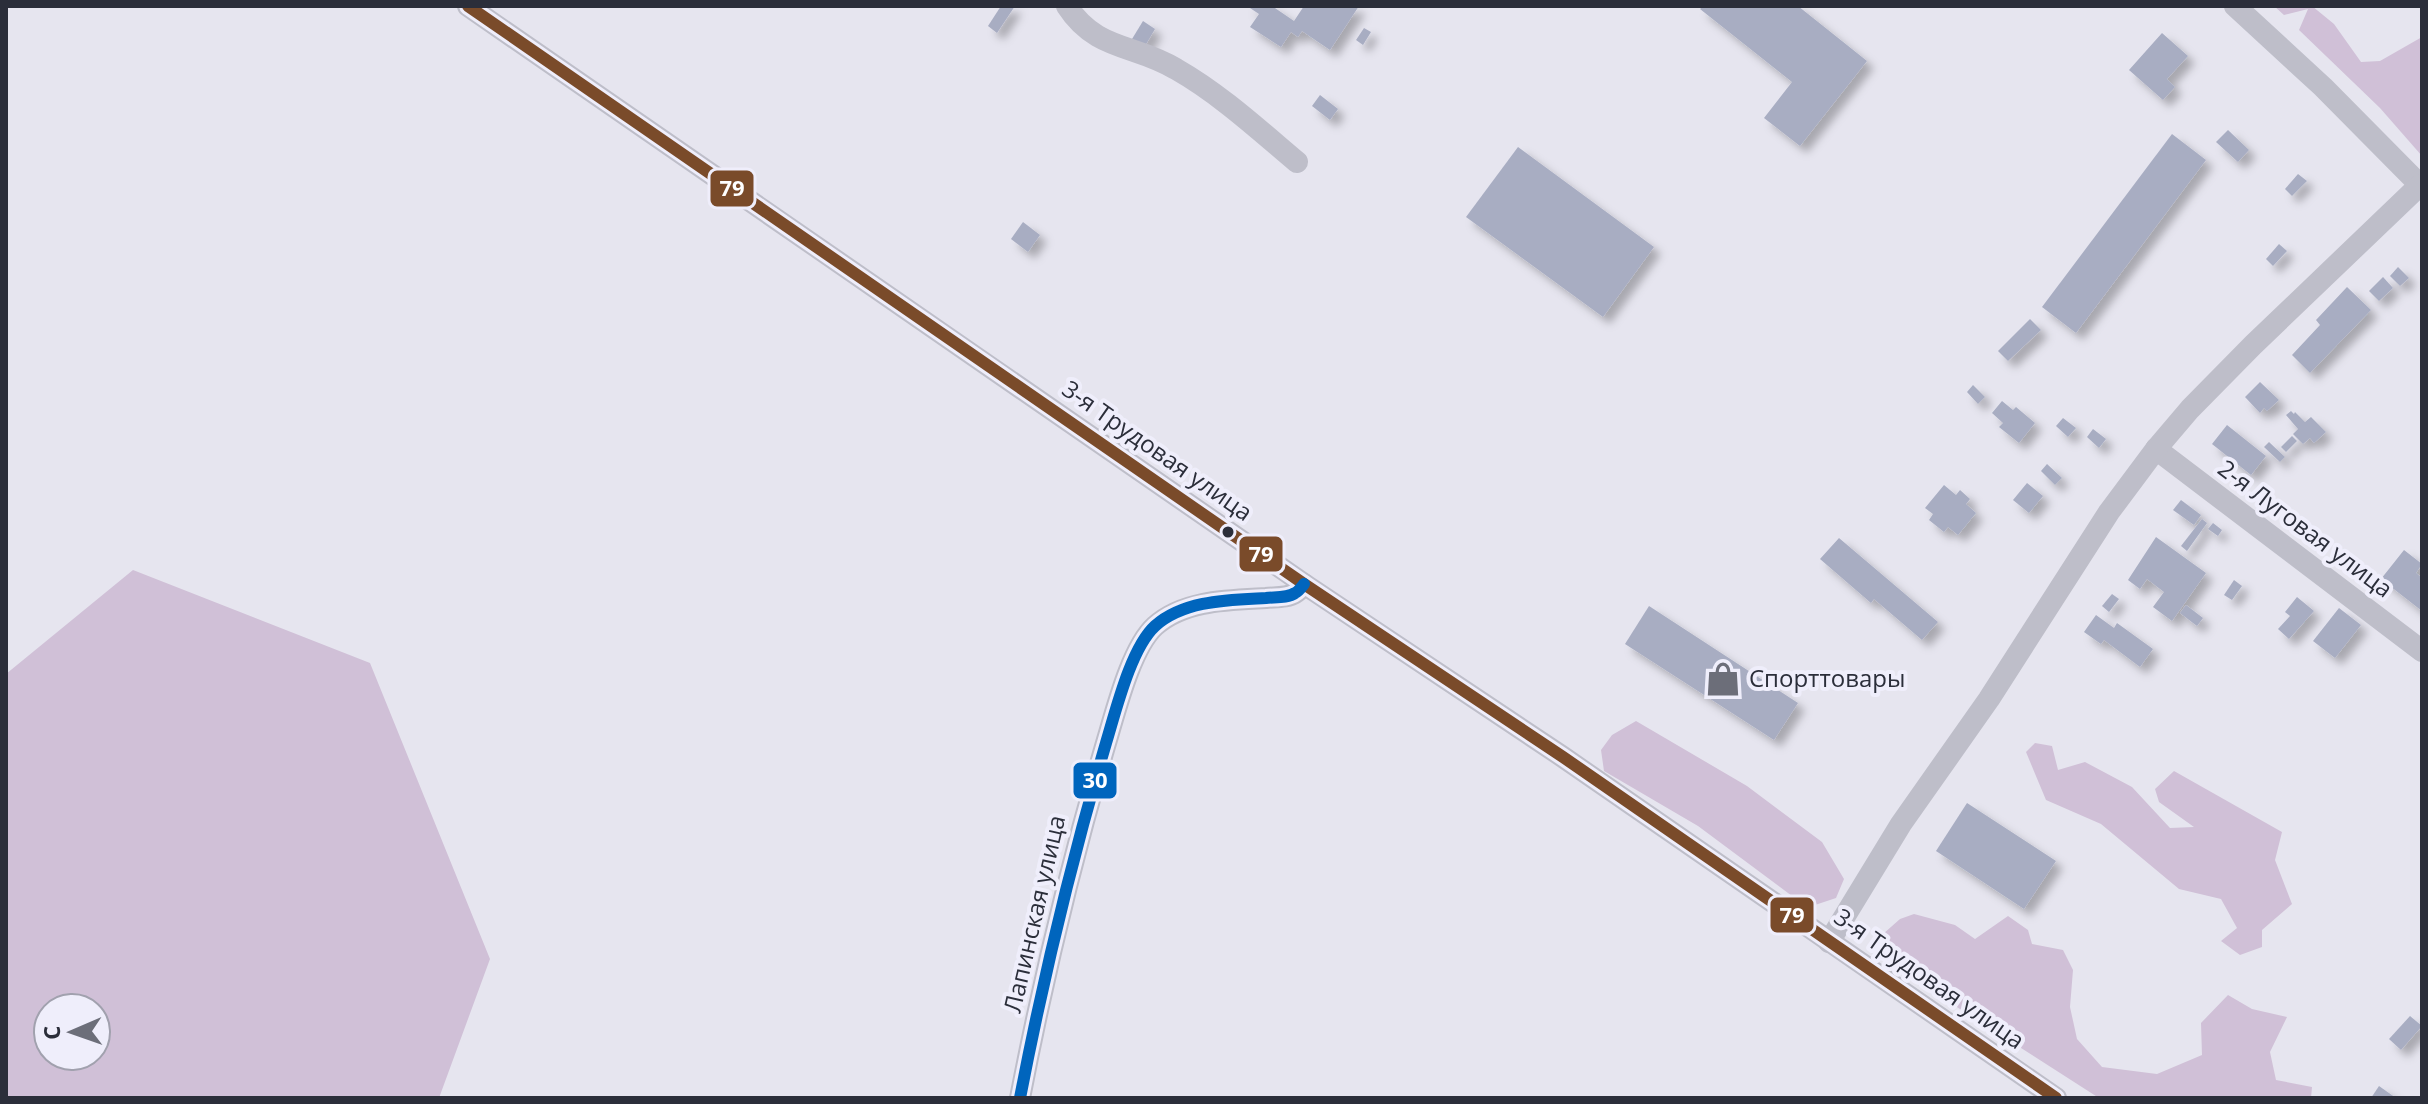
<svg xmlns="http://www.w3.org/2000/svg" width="2428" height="1104" viewBox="0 0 2428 1104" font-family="'Open Sans',sans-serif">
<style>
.green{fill:#d0c0d7;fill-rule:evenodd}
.building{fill:#a8adc2;filter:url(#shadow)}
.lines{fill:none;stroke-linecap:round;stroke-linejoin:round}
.minor{stroke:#bebec9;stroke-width:22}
.bus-1-casing{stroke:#efeefb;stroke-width:18}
.bus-2-casing{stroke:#efeefb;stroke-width:18}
.bus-1{stroke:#7a4b2a;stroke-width:12}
.bus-2{stroke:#0065bd;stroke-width:12}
.bus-dot{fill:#2b2e3a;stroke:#efeefb;stroke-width:3}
.labels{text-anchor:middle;stroke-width:8;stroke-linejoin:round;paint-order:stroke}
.street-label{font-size:24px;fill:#2b2e3a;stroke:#efeefb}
.poi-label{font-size:24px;fill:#2b2e3a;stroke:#efeefb;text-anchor:start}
.line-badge{stroke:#efeefb;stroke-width:3}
.badge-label{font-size:22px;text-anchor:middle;font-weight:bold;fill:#fff}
</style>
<defs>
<filter id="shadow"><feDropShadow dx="7" dy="7" stdDeviation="4" flood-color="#0004"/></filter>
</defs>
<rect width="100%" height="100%" fill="#e6e5ef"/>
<g class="green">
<path d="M 2274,6 L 2312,6 L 2334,24 L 2361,62 L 2380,61 L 2422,37 L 2422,156 L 2380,108 L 2299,30 L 2308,9 L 2284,15 Z"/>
<path d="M 133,570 L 370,663 L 490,959 L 439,1098 L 6,1098 L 6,674 ZM 48,1008 L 96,1008 L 96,1056 L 48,1056 Z"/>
<path d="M 1636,721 L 1747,786 L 1822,842 L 1844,879 L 1836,898 L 1815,905 L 1792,896 L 1698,826 L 1604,771 L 1601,750 L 1612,735 Z"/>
<path d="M 2035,743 L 2052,746 L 2058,770 L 2085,762 L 2132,787 L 2170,828 L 2194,827 L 2159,802 L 2155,789 L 2174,771 L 2282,832 L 2275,860 L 2292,904 L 2262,930 L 2262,947 L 2240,955 L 2221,941 L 2237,928 L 2221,899 L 2179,889 L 2101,824 L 2046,800 L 2026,752 Z"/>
<path d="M 1914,914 L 1955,925 L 1975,939 L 2008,916 L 2028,930 L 2032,944 L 2063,950 L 2073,970 L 2070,1007 L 2077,1039 L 2102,1067 L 2157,1074 L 2202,1055 L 2201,1023 L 2228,995 L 2252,1009 L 2287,1017 L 2270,1052 L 2276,1080 L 2312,1087 L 2311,1098 L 2099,1098 L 1921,984 L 1883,955 L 1883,934 L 1900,919 Z"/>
</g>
<g class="building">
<path d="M 1001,6 L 1015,6 L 997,33 L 988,26 Z"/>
<path d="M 1247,6 L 1272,6 L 1294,21 L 1304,6 L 1359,6 L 1330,50 L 1302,31 L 1298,37 L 1291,32 L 1281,47 L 1250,27 L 1259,14 Z"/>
<path d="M 1703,6 L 1798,6 L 1867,61 L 1800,146 L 1764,118 L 1792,82 L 1700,9 Z"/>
<path d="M 1143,21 L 1155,29 L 1145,46 L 1132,39 Z"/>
<path d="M 1364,28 L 1371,32 L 1363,45 L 1356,40 Z"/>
<path d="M 2162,33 L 2188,56 L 2167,79 L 2175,87 L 2163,100 L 2129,70 Z"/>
<path d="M 1320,95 L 1338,109 L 1330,120 L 1312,106 Z"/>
<path d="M 2228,130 L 2249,150 L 2238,162 L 2216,142 Z"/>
<path d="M 2172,134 L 2206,160 L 2076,333 L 2042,307 Z"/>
<path d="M 1518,147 L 1654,247 L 1603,317 L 1466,217 Z"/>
<path d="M 2298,174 L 2307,181 L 2292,196 L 2285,189 Z"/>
<path d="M 1023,222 L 1040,235 L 1028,252 L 1011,239 Z"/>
<path d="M 2279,244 L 2287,251 L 2273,266 L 2266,259 Z"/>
<path d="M 2398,267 L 2409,278 L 2400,286 L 2390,276 Z"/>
<path d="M 2383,277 L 2393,288 L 2379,301 L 2369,291 Z"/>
<path d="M 2347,287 L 2371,310 L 2310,373 L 2292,355 L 2320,325 L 2316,320 Z"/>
<path d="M 2030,319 L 2041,330 L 2008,361 L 1998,351 Z"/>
<path d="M 2260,382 L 2279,400 L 2267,411 L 2264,408 L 2260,413 L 2245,397 Z"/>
<path d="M 1973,385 L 1985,397 L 1978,404 L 1967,392 Z"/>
<path d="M 2002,401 L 2013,410 L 2016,407 L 2035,423 L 2019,443 L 1999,427 L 2003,423 L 1992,413 Z"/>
<path d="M 2291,411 L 2294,414 L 2295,412 L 2305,422 L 2311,417 L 2326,432 L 2314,443 L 2310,438 L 2303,444 L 2293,434 L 2298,429 L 2286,415 Z"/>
<path d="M 2063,418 L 2076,428 L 2068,437 L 2056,426 Z"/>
<path d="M 2227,425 L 2266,456 L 2251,475 L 2212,444 Z"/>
<path d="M 2093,429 L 2106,439 L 2099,448 L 2087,437 Z"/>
<path d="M 2292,436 L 2297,441 L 2286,452 L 2281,447 Z"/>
<path d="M 2269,442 L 2285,457 L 2280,462 L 2264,447 Z"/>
<path d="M 2047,464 L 2062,478 L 2055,485 L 2041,471 Z"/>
<path d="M 2027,483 L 2043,496 L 2029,513 L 2013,500 Z"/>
<path d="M 1944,485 L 1956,495 L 1960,490 L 1970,499 L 1966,504 L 1976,513 L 1958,535 L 1948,527 L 1944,532 L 1929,520 L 1933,514 L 1925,508 Z"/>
<path d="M 2181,500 L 2201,515 L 2194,525 L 2173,510 Z"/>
<path d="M 2202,519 L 2207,523 L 2187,551 L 2181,546 Z"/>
<path d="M 2213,523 L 2222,530 L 2218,536 L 2208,529 Z"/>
<path d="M 2156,537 L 2206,573 L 2172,621 L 2153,607 L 2164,592 L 2147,579 L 2140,589 L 2128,580 Z"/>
<path d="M 1839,538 L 1938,622 L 1922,640 L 1874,599 L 1871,603 L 1820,559 Z"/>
<path d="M 2404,550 L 2422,564 L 2416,573 L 2422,578 L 2422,611 L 2381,579 Z"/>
<path d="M 2234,580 L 2242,586 L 2232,600 L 2224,595 Z"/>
<path d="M 2112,594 L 2119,599 L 2109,612 L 2102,606 Z"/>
<path d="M 2297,597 L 2314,611 L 2289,639 L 2278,629 L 2290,616 L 2285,612 Z"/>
<path d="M 2186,605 L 2203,618 L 2197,626 L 2180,613 Z"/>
<path d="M 1649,606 L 1798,703 L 1774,740 L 1625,644 Z"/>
<path d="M 2339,608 L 2361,625 L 2335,658 L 2313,641 Z"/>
<path d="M 2096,615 L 2114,628 L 2117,623 L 2153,649 L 2140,667 L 2104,640 L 2101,644 L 2084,632 Z"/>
<path d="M 1967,803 L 2056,861 L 2024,909 L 1936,851 Z"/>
<path d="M 2410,1016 L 2422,1026 L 2401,1050 L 2389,1039 Z"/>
<path d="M 2379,1086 L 2396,1098 L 2371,1098 Z"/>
</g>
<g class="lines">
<g class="minor">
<path d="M 468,6 L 1304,584 L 1563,757 L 2056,1098"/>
<path d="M 1067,6 C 1096,51 1135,44 1176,69 C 1220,94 1259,130 1297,162"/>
<path d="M 2235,6 L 2323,87 L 2422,187"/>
<path d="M 2156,449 L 2422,651"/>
<path d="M 1829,942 L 1901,824 L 1989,699 L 2109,512 L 2156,449 L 2190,409 L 2253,345 L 2420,185"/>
<path d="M 1020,1098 C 1043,979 1072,859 1106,743 C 1116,710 1131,648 1155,626 C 1184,600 1229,600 1266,598 C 1275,597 1288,598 1295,593 C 1299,591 1301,588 1304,584"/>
</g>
<g class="bus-1-casing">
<path id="bus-1" d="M 468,6 L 1304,584 L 1563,757 L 2056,1098"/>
</g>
<g class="bus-2-casing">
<path id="bus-2" d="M 1020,1098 C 1043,979 1072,859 1106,743 C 1116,710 1131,648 1155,626 C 1184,600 1229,600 1266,598 C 1275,597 1288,598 1295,593 C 1299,591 1301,588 1304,584"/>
</g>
<use href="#bus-1" class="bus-1"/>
<use href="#bus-2" class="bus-2"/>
</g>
<defs>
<g id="shop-bare" transform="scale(2.76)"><path d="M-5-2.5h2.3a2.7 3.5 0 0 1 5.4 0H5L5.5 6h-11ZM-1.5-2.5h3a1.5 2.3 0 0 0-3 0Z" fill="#6c6e79" stroke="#efeefb" stroke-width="2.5" paint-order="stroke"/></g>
</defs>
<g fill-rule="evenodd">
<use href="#shop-bare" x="1723" y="679"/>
</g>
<circle class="bus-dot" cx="1228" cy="532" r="7"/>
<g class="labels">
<g class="street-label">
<text transform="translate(1157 451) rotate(35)" y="8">3-я Трудовая улица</text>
<text transform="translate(2305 529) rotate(37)" y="8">2-я Луговая улица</text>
<text transform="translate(1035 914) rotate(-77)" y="8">Лапинская улица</text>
<text transform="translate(1929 979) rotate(35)" y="8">3-я Трудовая улица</text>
</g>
<g class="poi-label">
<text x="1749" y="687">Спорттовары</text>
</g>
</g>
<g class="line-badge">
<rect x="709" y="169" width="46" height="39" rx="8" fill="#7a4b2a"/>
<rect x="1238" y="535" width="46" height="38" rx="8" fill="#7a4b2a"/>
<rect x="1072" y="761" width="46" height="39" rx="8" fill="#0065bd"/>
<rect x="1769" y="896" width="46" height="38" rx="8" fill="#7a4b2a"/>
</g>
<g class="badge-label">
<text x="732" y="196">79</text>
<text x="1261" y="562">79</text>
<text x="1095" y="788">30</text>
<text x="1792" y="923">79</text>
</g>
<rect width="2428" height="1104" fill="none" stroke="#2b2e3a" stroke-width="16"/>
<g transform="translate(72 1032) rotate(268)"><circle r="38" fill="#efeefb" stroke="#a1a1ae" stroke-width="2"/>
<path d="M0-6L14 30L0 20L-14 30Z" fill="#6c6e79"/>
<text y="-12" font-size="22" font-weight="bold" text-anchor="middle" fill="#2b2e3a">С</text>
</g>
</svg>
